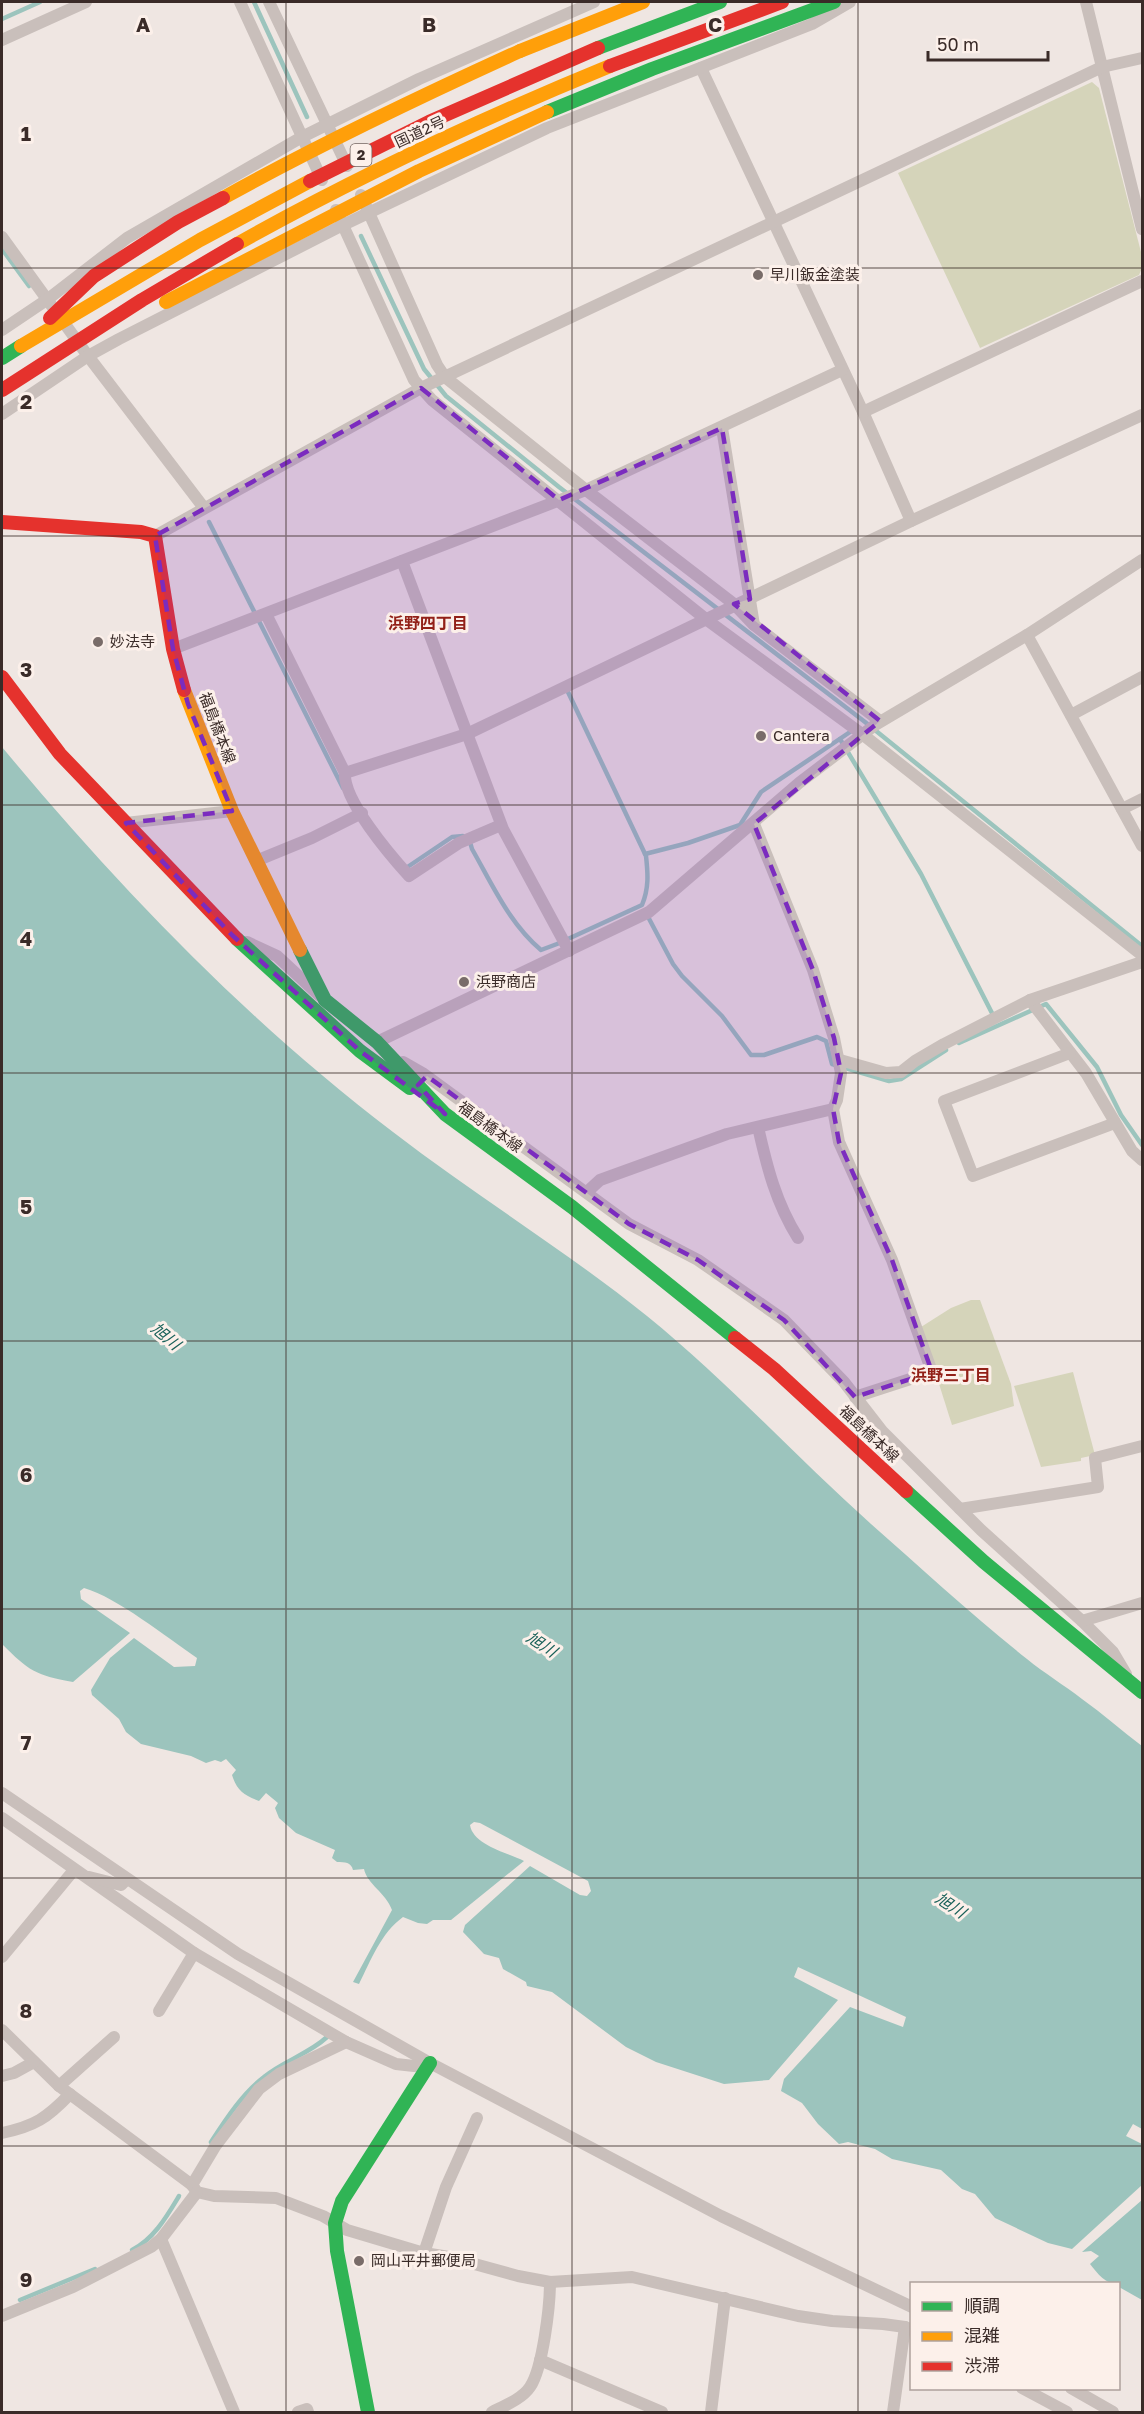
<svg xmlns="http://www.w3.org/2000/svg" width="1144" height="2414" viewBox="0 0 1144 2414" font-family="'Golos Text','Noto Sans JP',sans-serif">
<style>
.green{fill:#d5d4ba}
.water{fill:#9cc4bd}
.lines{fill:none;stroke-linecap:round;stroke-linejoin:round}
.stream{stroke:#9cc4bd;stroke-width:4.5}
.street{stroke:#c9bfbb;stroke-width:12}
.fast{stroke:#30b455;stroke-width:14}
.slow{stroke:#ff9f0a;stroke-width:14}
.jam{stroke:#e5322d;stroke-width:14}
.fast-bridge{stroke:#30b455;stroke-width:14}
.slow-bridge{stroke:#ff9f0a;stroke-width:14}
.jam-bridge{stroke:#e5322d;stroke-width:14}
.marked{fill:#7b2cbf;fill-opacity:0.2;stroke:#7b2cbf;stroke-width:4.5;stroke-dasharray:12 8;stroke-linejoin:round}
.grid{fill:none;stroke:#3a2b28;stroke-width:1.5;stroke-opacity:0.55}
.poi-dot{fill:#796c69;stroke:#fcf0ea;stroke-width:2}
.labels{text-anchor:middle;stroke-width:6;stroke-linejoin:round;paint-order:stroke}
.shield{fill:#fcf0ea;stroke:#746662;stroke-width:1.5}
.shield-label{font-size:14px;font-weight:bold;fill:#3a2b28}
.street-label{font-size:15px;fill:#3a2b28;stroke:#fcf0ea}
.poi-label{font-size:15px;fill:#3a2b28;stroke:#fcf0ea;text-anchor:start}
.neighbourhood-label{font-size:16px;font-weight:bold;fill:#922018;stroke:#fcf0ea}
.water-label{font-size:16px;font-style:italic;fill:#196159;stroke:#fcf0ea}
.grid-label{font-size:20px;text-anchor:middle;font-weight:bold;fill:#3a2b28;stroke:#fcf0ea;stroke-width:6;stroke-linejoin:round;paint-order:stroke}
</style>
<rect width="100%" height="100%" fill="#efe6e2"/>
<g class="green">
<path d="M 1092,82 L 1099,88 L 1142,256 L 1142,268 L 1139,275 L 980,348 L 898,173 Z"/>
<path d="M 971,1300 L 980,1300 L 1011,1384 L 1014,1406 L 952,1425 L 921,1327 L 951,1308 Z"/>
<path d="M 1073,1372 L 1095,1455 L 1081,1458 L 1081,1461 L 1041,1467 L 1014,1386 Z"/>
</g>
<g class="water">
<path d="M 2,747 C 119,888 247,1021 393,1132 C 476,1196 565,1250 647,1316 C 726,1380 795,1456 871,1524 C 922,1569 973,1616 1027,1659 C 1044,1673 1064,1685 1082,1699 C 1103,1714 1122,1731 1142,1746 L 1142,2129 L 1133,2124 L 1126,2136 L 1142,2144 L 1142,2185 L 1072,2249 L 1048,2243 L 995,2218 L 975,2194 L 962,2189 L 941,2170 L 892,2159 L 875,2149 L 848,2142 L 839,2144 L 818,2124 L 802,2103 L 781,2091 L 784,2079 L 850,2007 L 903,2027 L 906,2017 L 798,1967 L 794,1977 L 838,2000 L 769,2080 L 724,2084 L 656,2062 L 626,2047 L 552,1992 L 527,1986 L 526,1982 L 503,1969 L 499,1958 L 484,1954 L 463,1932 L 465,1925 L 530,1866 L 580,1895 L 587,1896 L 591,1891 L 588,1881 L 480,1823 L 474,1822 L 470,1825 C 473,1845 508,1853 524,1861 L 451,1920 L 433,1920 L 427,1924 L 418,1923 L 403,1917 C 381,1933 371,1960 359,1984 L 353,1982 L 392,1910 C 386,1893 367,1884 364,1869 L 353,1870 C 351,1862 345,1862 337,1862 L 332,1858 L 335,1850 L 296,1833 L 279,1818 L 275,1808 L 278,1803 L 266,1793 L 259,1801 C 244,1795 237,1791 232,1775 L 236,1770 L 226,1759 L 221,1762 L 215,1760 L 206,1763 L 191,1756 L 141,1744 L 126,1732 L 119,1719 L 92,1695 L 91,1690 L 110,1658 L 134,1638 L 174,1667 L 195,1666 L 197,1658 C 166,1637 118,1598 84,1588 L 80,1591 L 81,1599 L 130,1633 L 73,1682 C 35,1675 29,1671 2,1644 Z"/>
<path d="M 1142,2200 L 1142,2300 L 1119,2287 L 1118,2284 C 1105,2284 1098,2274 1090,2264 L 1099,2256 L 1091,2251 L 1082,2252 Z"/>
</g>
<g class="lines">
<g class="stream">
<path d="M 254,2 L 307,117"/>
<path d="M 2,19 L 40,2"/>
<path d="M 361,236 L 424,369 L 446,396 L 559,487 L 865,722 L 1142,946"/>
<path d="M 2,249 L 29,286"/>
<path d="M 209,522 L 343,788"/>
<path d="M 840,739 L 921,874 L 994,1017"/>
<path d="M 645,854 L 688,843 L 740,825 L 761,792 L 853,730"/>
<path d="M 406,868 L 452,837 L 463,836 L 470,842 L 472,849 C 492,884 509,923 541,950 L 557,944 L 642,905 C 649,888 648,874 646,856 L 568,692"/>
<path d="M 646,913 L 673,964 L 682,976 L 722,1016 L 751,1055 L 764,1055 L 817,1037 L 826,1041 L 832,1064 L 889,1081 L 901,1079 L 946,1050"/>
<path d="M 959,1043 L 1046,1004 L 1097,1067 L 1121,1115 L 1142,1145"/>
<path d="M 211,2142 C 226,2119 242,2094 264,2077 C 283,2061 309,2054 327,2037"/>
<path d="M 132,2250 C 154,2239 167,2216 179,2196"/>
<path d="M 20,2300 L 95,2269"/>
</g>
<g class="street">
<path d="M 240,2 L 322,180"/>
<path d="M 269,2 L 347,166"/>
<path d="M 1086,2 L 1142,229"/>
<path d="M 2,40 L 86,2"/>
<path d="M 701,68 L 863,412 L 911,521"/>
<path d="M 361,195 L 437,365 L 445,377 L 586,490 L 734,604 L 754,625 L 880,721"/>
<path d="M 336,210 L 414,380 L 432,400 L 707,620 L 862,734 L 1142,955"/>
<path d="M 2,237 L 88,356 L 204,508"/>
<path d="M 2,330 L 48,299 L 127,238 L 302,137 L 419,79 L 594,2"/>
<path d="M 863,412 L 1142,281"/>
<path d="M 2,414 L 88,356 L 119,339 L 343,225 L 547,128 L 812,24 L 850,2"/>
<path d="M 722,428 L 754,625"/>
<path d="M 155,536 L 421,388 L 1102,67 L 1142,58"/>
<path d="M 402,561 L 503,829 L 569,951"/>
<path d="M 266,614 L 345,773 L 467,734 L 911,521 L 1142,415"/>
<path d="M 1027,635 L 1142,846"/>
<path d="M 173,649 L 586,490 L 842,370"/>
<path d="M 1071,715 L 1142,677"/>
<path d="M 345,773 C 343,800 390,855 409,876 L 459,843 L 501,825"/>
<path d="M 1122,809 L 1142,799"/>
<path d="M 126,823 L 232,811"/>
<path d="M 256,861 L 312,838 L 362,813"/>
<path d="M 247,942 L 277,956 L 319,995"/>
<path d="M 1030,1000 L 1086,1073 L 1132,1151 L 1142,1160"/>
<path d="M 377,1042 L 649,912 L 799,783 L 875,725 L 1027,635 L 1142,560"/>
<path d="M 1070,1053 L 944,1101 L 973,1176 L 1115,1123"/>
<path d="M 840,1060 L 886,1073 L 901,1072 L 915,1061 L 944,1044 L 1030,1000 L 1142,962"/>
<path d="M 403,1062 L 424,1074 L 629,1224 L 698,1260 L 784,1320 L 844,1382 L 882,1431 L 981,1530 L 1082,1621 L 1113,1652 L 1126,1674"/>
<path d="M 833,1109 L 839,1142 L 892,1260 L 932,1372 L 855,1397"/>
<path d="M 758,1127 C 767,1167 776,1203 798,1238"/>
<path d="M 587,1192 L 600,1180 L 727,1134 L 833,1109 L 837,1100 L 841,1073 L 834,1038 L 813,970 L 754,824"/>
<path d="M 960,1509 L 1098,1487 L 1095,1458 L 1142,1446"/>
<path d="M 1082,1621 L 1142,1603"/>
<path d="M 2,1793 L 238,1954 L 430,2063 L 721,2216 L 912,2307"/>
<path d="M 2,1818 L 194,1953 L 346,2042 L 396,2064 L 414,2066 L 430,2063"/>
<path d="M 89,1877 L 121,1885 L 126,1880"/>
<path d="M 2,1957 L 74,1870"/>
<path d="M 159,2011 L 194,1953"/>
<path d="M 2,2030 L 59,2086 L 192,2185 L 197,2192 L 214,2196 L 276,2198 L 323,2216 L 347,2230 L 424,2253 L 449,2257 L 518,2276 L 550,2282 L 632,2277 L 798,2316 L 832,2321 L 883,2324 L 905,2327 L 912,2330"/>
<path d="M 2,2076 L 14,2073 L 34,2062"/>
<path d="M 59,2086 L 114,2037"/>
<path d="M 2,2133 C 35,2126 47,2118 70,2094"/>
<path d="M 192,2185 L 216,2145 L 259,2089 L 279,2074 L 346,2042"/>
<path d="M 161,2239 L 234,2412"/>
<path d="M 424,2253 L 446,2187 L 477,2118"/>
<path d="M 2,2316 L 73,2287 L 151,2247 L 161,2239 L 197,2192"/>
<path d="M 540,2360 L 662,2412"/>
<path d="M 1022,2388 L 1067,2412"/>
<path d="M 1071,2388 L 1113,2412"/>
<path d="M 298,2412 L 307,2409 L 308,2412"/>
<path d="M 492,2412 C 504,2406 522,2399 530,2387 C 543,2368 550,2305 550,2282"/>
<path d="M 711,2412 L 725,2298"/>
<path d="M 893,2412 L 905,2327"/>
</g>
<g class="fast">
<path d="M 547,112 L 652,69 L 834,2"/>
<path d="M 2,358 L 21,346"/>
<path d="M 237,939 L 360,1051 L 410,1088"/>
<path d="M 300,950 L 325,1000 L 377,1042 L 445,1114 L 572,1207 L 735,1338"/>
<path d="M 906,1491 L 984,1562 L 1142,1692"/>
<path d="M 368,2412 L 337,2251 L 335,2223 L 342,2201 L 430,2063"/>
</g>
<g class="slow">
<path d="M 520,51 L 643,2"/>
<path d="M 184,690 L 232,811 L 300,950"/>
</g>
<g class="jam">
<path d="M 2,522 L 141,532 L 155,536 L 173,649 L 184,690"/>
<path d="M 2,677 L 60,754 L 237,939"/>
<path d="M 735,1338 L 774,1369 L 906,1491"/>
</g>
<path class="fast-bridge" d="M 598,48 L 720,2"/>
<g class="slow-bridge">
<path d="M 223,198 C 320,144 419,97 520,51"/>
<path d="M 237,244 C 358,176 483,118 610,66"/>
<path d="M 166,302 L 419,171 L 547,112"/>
<path d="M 21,346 L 200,240 L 310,181"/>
</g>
<g class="jam-bridge">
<path d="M 610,66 L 782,2"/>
<path d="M 310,181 L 429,122 L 598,48"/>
<path d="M 50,318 L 94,276 L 178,222 L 223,198"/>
<path d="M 2,390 L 142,300 L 237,244"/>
</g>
</g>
<path class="marked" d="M 421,388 L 559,500 L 722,428 L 750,599 L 734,604 L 880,721 L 754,824 L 813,970 L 834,1038 L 841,1073 L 833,1109 L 839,1142 L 892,1260 L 932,1372 L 855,1397 L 784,1320 L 698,1260 L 629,1224 L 427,1076 L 418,1085 L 445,1114 L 360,1051 L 232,935 L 126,823 L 232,811 L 188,704 L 173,649 L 155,536 Z"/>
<path class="grid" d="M 286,2 L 286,2412M 572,2 L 572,2412M 858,2 L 858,2412M 2,268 L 1142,268M 2,536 L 1142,536M 2,805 L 1142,805M 2,1073 L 1142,1073M 2,1341 L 1142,1341M 2,1609 L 1142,1609M 2,1878 L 1142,1878M 2,2146 L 1142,2146"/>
<g class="poi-dot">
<circle cx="758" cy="275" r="6"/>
<circle cx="98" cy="642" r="6"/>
<circle cx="761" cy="736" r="6"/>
<circle cx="464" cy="982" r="6"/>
<circle cx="359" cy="2261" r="6"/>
</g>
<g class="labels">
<rect class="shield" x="350.5" y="144" width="21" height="22" rx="4.5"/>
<g class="shield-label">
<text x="361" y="160">2</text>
</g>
<g class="street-label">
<text transform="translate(420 132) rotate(-25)" y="5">国道2号</text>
<text transform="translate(217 728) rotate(69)" y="5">福島橋本線</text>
<text transform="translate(490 1127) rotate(36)" y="5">福島橋本線</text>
<text transform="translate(869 1434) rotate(43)" y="5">福島橋本線</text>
</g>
<g class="poi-label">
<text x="770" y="280">早川鈑金塗装</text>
<text x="110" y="647">妙法寺</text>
<text x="773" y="741">Cantera</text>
<text x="476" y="987">浜野商店</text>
<text x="371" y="2266">岡山平井郵便局</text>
</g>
<g class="neighbourhood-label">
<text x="428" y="629">浜野四丁目</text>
<text x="951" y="1381">浜野三丁目</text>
</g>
<g class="water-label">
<text transform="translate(166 1336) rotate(40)" y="6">旭川</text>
<text transform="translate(542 1644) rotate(33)" y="6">旭川</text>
<text transform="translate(951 1905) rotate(33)" y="6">旭川</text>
</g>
</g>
<g class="grid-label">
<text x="143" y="32">A</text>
<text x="429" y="32">B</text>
<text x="715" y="32">C</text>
<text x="26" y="141">1</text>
<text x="26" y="409">2</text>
<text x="26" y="677">3</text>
<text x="26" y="946">4</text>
<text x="26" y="1214">5</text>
<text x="26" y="1482">6</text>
<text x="26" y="1750">7</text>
<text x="26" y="2018">8</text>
<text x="26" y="2287">9</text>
</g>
<rect width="1144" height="2414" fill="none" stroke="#3a2b28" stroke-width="6"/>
<rect x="910" y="2282" width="210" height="108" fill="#fcf0ea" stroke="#aea19c" stroke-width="1.5"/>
<rect x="922" y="2302" width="30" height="9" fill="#30b455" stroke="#aea19c" stroke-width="1.5"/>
<text x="964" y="2312" font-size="18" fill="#3a2b28">順調</text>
<rect x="922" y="2332" width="30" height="9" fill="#ff9f0a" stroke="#aea19c" stroke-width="1.5"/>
<text x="964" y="2342" font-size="18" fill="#3a2b28">混雑</text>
<rect x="922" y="2362" width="30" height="9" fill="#e5322d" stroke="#aea19c" stroke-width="1.5"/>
<text x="964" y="2372" font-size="18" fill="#3a2b28">渋滞</text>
<path d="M928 51v9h120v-9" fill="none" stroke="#3a2b28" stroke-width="3"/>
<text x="937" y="51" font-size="18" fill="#3a2b28" stroke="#fcf0ea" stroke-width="4.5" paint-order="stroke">50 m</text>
</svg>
